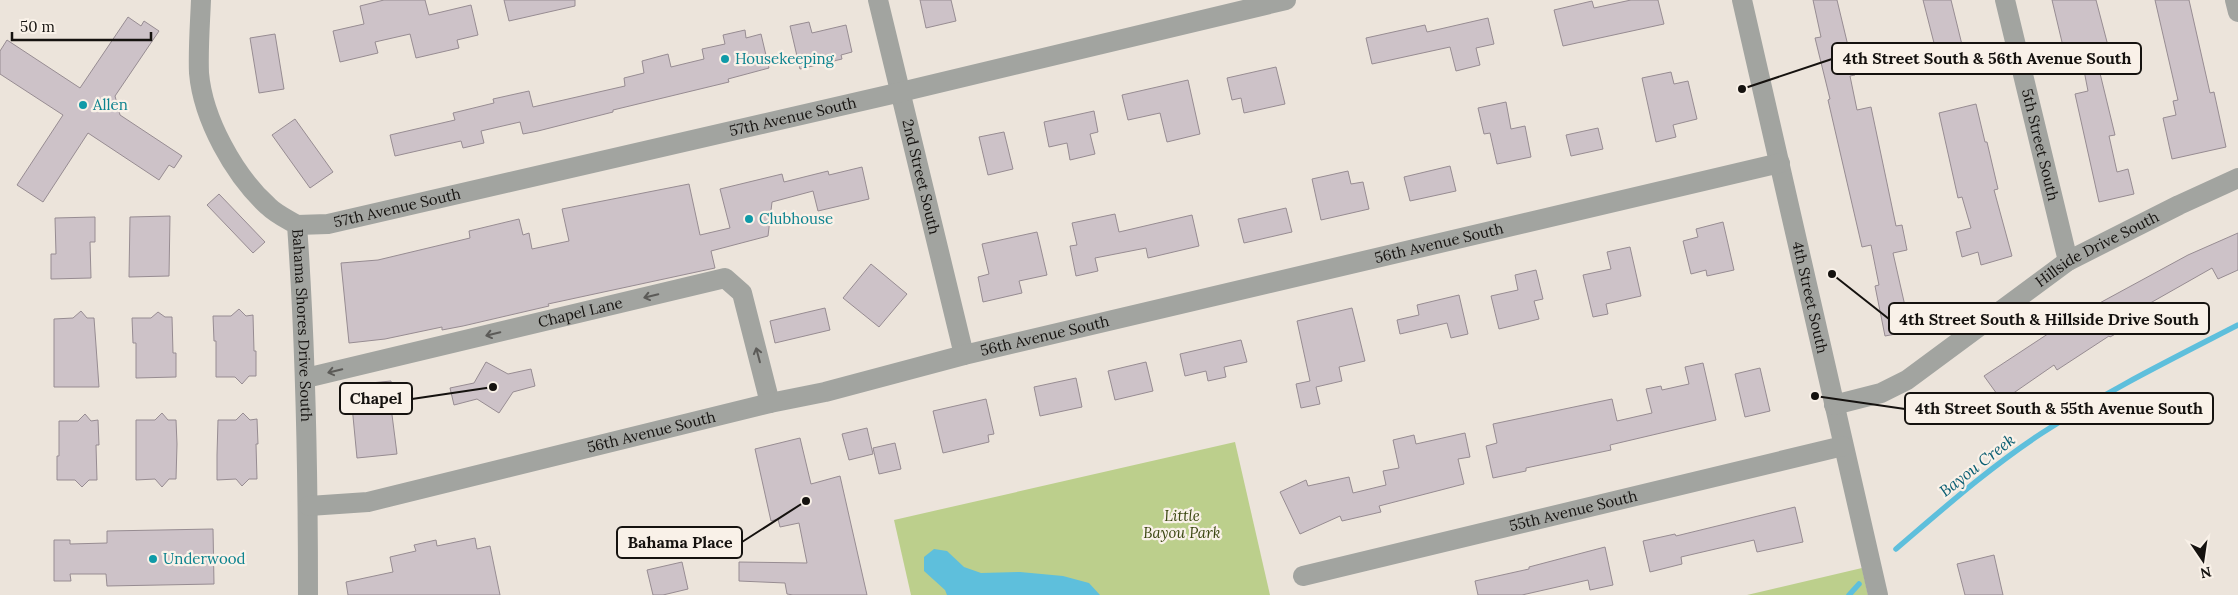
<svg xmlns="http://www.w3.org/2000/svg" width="2238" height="595" viewBox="0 0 2238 595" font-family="Lora,serif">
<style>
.green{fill:#bccf8c}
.water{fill:#5ebfdc}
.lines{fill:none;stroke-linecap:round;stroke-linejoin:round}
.stream{stroke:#5ebfdc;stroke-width:5.5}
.building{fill:#cdc2c8;stroke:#978c92}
.minor{stroke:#a2a4a0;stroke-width:20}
.oneway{stroke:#5c5b58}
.culture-dot{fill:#0f9aa8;stroke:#f9f1e8;stroke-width:2}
.labels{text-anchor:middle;stroke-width:4.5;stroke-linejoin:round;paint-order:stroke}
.culture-label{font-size:15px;fill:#0d838f;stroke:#f9f1e8;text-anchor:start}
.street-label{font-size:15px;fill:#15120f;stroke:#f9f1e8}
.park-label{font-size:15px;font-style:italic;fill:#3a4610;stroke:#f9f1e8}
.water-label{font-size:16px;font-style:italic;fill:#075c71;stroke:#f9f1e8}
.leader{fill:none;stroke:#15120f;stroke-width:2}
.callout-dot{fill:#15120f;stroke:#f9f1e8;stroke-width:2}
.callout{fill:#f9f1e8;stroke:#15120f;stroke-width:2}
.callout-label{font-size:16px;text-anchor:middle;font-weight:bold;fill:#15120f}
</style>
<rect width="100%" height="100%" fill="#ece4db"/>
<g class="green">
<path d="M 1235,442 L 1270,595 L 911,595 L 894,520 Z"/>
<path d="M 1862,568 L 1868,595 L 1747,595 Z"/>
</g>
<path class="water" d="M 934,549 L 947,551 L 964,567 L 981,573 L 1020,572 L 1063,576 L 1089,583 L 1100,595 L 947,595 L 945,590 L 924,571 L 924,557 Z"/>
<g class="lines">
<g class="stream">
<path d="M 1896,549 C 1944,508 1990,467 2042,433 C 2105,392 2172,359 2238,325"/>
<path d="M 1849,595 L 1859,584"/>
</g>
</g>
<g class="building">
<path d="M 384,0 L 425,0 L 429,15 L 471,5 L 478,35 L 457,40 L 459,48 L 416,58 L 410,34 L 375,42 L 378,53 L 340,62 L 333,31 L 364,24 L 360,6 Z"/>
<path d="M 504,0 L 575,0 L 575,6 L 509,21 Z"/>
<path d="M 920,0 L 951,0 L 956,21 L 926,28 Z"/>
<path d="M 1631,0 L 1658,0 L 1664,24 L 1563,46 L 1554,10 L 1592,1 L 1594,8 Z"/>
<path d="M 1813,0 L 1837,0 L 1855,75 L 1850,76 L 1857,110 L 1871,107 L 1896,226 L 1902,225 L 1907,250 L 1893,253 L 1905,306 L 1917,304 L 1922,329 L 1885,336 L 1875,286 L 1879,285 L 1871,245 L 1862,247 L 1828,100 L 1830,99 L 1815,38 L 1821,37 Z"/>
<path d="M 1923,0 L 1951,0 L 1966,61 L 1927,71 L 1921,47 L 1934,43 Z"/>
<path d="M 2052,0 L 2096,0 L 2112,61 L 2098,65 L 2115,135 L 2109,136 L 2117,172 L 2128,169 L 2134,194 L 2099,202 L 2075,94 L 2088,91 L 2081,55 L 2066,59 Z"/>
<path d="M 2155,0 L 2189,0 L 2210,93 L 2214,92 L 2226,147 L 2172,159 L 2163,118 L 2176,115 L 2173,101 L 2178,100 Z"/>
<path d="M 128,17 L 141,26 L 144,21 L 159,31 L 115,96 L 120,115 L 182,156 L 174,168 L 169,165 L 159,180 L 88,133 L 43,202 L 17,185 L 63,115 L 0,74 L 0,51 L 7,40 L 80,88 Z"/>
<path d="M 1488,18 L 1494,44 L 1476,48 L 1480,65 L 1456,71 L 1450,47 L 1372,64 L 1366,38 L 1425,25 L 1427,32 Z"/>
<path d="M 809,22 L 812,33 L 846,25 L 852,52 L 841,55 L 842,59 L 800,69 L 790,26 Z"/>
<path d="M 745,30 L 746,38 L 761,34 L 769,68 L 728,79 L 729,82 L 613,110 L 613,112 L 538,131 L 523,134 L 520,122 L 481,131 L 484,143 L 463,148 L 461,141 L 395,156 L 390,135 L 455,120 L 453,113 L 494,103 L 493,99 L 529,91 L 533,107 L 625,86 L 624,78 L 644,73 L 642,61 L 668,54 L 671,67 L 704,59 L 702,49 L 725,44 L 723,35 Z"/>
<path d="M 275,34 L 284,89 L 259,93 L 250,38 Z"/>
<path d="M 1276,67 L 1285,104 L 1244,113 L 1241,98 L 1232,100 L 1227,78 Z"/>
<path d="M 1671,72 L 1674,84 L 1688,81 L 1697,119 L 1673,125 L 1676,137 L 1656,142 L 1642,78 Z"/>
<path d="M 1188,80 L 1200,134 L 1167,142 L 1160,113 L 1128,120 L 1122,95 Z"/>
<path d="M 1506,102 L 1511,129 L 1525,126 L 1531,157 L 1497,164 L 1490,133 L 1484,134 L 1478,108 Z"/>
<path d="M 1976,104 L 1985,142 L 1987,142 L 1998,189 L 1994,190 L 2012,256 L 1981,265 L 1978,252 L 1962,257 L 1956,232 L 1971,228 L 1962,197 L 1958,198 L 1939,113 Z"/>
<path d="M 1094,111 L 1098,132 L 1090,134 L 1095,154 L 1070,160 L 1067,143 L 1049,147 L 1044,122 Z"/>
<path d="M 295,119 L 333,172 L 310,188 L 272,135 Z"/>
<path d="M 1598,128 L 1603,149 L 1571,156 L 1566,135 Z"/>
<path d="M 1004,132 L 1013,169 L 988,175 L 979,137 Z"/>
<path d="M 1450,166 L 1456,191 L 1410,201 L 1404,177 Z"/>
<path d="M 862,167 L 869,199 L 818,211 L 813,191 L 772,202 L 768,236 L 711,251 L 715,268 L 548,304 L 549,306 L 463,326 L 442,330 L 442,327 L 385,339 L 349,343 L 341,263 L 378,260 L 470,238 L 469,231 L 519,219 L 523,235 L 529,233 L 532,249 L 569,241 L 562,209 L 689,184 L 700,235 L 730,228 L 720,189 L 782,174 L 784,182 L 828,171 L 829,175 Z"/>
<path d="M 1348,171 L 1351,184 L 1363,182 L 1369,209 L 1321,220 L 1312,179 Z"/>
<path d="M 219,194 L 265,242 L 253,253 L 207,205 Z"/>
<path d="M 1286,208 L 1292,232 L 1244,243 L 1238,219 Z"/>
<path d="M 1115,214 L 1119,232 L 1192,215 L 1199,246 L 1148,258 L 1146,248 L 1095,258 L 1098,271 L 1076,276 L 1070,246 L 1077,245 L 1072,223 Z"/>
<path d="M 170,216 L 169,276 L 129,277 L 130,217 Z"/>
<path d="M 95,217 L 95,242 L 90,242 L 91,278 L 51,279 L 51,254 L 56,254 L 55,218 Z"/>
<path d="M 1723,222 L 1734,270 L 1707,276 L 1706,270 L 1691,274 L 1683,241 L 1698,237 L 1696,229 Z"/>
<path d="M 1037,232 L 1047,275 L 1019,281 L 1022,293 L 983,302 L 978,277 L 989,274 L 982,244 Z"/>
<path d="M 2238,233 L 2238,270 L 2218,279 L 2212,268 L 2145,306 L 2150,315 L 2110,337 L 2109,336 L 2057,370 L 2054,365 L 2002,401 L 1984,376 L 2072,318 L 2188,255 Z"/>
<path d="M 1630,247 L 1641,296 L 1606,304 L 1608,314 L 1593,317 L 1583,275 L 1611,269 L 1607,252 Z"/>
<path d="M 871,264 L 907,294 L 879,327 L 843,298 Z"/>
<path d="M 1536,270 L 1543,299 L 1534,301 L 1539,319 L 1499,329 L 1491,296 L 1518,290 L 1515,275 Z"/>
<path d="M 1459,295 L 1468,334 L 1451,338 L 1447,323 L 1400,334 L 1397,320 L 1419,315 L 1417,305 Z"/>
<path d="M 825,308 L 830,330 L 775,343 L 770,321 Z"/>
<path d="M 1352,308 L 1365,361 L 1339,367 L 1342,381 L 1316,387 L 1320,404 L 1301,408 L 1296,384 L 1310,381 L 1297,321 Z"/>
<path d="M 239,309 L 246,316 L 253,315 L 254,351 L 256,351 L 256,376 L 249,376 L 242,384 L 235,377 L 216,377 L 216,341 L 214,341 L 213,316 L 231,316 Z"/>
<path d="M 81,311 L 87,318 L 94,318 L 99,387 L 54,387 L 54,319 L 73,318 Z"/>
<path d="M 158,312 L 165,317 L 172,317 L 173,353 L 176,353 L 176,377 L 136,378 L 136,343 L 133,343 L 132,318 L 151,318 Z"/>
<path d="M 1241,340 L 1247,362 L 1224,367 L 1226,377 L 1208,381 L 1206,371 L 1185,376 L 1180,354 Z"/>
<path d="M 486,362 L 508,374 L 531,369 L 535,386 L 513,392 L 499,413 L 477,399 L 454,405 L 450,388 L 474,383 Z"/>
<path d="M 1146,362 L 1153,391 L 1115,400 L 1108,371 Z"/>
<path d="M 1703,363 L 1716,420 L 1610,445 L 1611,450 L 1526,468 L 1526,471 L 1493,478 L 1486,446 L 1497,443 L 1493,424 L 1612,399 L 1617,421 L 1652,413 L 1646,389 L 1661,386 L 1662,390 L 1689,384 L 1685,367 Z"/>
<path d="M 1760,368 L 1770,411 L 1745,417 L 1735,374 Z"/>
<path d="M 1076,378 L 1082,407 L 1040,416 L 1034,387 Z"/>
<path d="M 391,381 L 394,407 L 391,407 L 397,454 L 357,458 L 350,385 Z"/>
<path d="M 986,399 L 994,434 L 988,435 L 989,442 L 943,453 L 933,411 Z"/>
<path d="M 162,413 L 168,420 L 176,420 L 177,444 L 176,479 L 169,479 L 162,487 L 155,479 L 136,480 L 136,420 L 155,420 Z"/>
<path d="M 243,413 L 250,420 L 257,419 L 258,444 L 256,444 L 257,479 L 249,479 L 242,486 L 236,479 L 217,480 L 217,455 L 218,420 L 236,420 Z"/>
<path d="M 85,414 L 91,421 L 98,420 L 99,445 L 96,445 L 97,480 L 89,480 L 82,487 L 75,480 L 57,480 L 57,456 L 59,456 L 59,421 L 78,421 Z"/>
<path d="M 867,428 L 873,454 L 849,460 L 842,434 Z"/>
<path d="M 1465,433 L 1470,457 L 1458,459 L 1464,484 L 1379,506 L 1381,512 L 1342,521 L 1340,516 L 1300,534 L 1280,492 L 1306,480 L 1308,486 L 1349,477 L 1353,493 L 1386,485 L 1383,471 L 1399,468 L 1393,440 L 1414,435 L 1416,444 Z"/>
<path d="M 800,438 L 811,484 L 840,476 L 867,595 L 793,595 L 787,594 L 785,583 L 739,581 L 739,562 L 807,563 L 799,523 L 780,527 L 778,519 L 771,521 L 755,449 Z"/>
<path d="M 895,443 L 901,469 L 879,474 L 873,448 Z"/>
<path d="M 1795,507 L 1803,542 L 1757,552 L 1754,540 L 1681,557 L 1682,564 L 1650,572 L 1643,541 L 1675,534 L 1676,536 Z"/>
<path d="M 213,529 L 214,584 L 107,586 L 106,574 L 70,574 L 71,581 L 54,581 L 54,540 L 70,540 L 70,544 L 107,543 L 107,531 Z"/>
<path d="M 475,538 L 477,549 L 490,546 L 500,595 L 348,595 L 346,582 L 393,572 L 390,557 L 416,551 L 414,545 L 436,540 L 437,546 Z"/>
<path d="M 1605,547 L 1613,585 L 1590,590 L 1588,580 L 1522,595 L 1478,595 L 1475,581 L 1529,569 L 1529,567 Z"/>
<path d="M 1994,555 L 2003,595 L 1965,595 L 1957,564 Z"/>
<path d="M 682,562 L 688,589 L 663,595 L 653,595 L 647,570 Z"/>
</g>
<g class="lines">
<g class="minor">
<path id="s1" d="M 201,0 C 200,24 198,49 199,73 C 203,119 234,175 268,206 C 276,214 287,219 297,225 C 306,349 308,471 308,595"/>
<path id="s2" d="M 878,0 L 964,355"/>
<path id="s3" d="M 1742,0 L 1878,595"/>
<path id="s4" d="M 2005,0 L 2068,261"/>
<path d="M 2235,0 L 2238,12"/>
<path id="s5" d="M 297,225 L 328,224 L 901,92 L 1286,0"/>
<path id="s6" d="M 306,378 L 725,278 L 742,293 L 770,403"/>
<path id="s7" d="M 1834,405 L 1881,393 L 1907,380 L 2068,261 L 2179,205 L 2238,178"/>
<path id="s8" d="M 309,506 L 368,502 L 770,403 L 825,392 L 964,355 L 1780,163"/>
<path id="s9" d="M 1303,576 L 1843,446"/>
</g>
</g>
<defs><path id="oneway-shaft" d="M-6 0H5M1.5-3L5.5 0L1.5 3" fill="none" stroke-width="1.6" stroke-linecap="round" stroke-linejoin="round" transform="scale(1.25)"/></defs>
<g class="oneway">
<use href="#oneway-shaft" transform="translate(651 296) rotate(167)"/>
<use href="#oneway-shaft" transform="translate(493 334) rotate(167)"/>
<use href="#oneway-shaft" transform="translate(758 355) rotate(-105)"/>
<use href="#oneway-shaft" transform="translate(335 371) rotate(166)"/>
</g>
<g class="culture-dot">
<circle cx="725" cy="59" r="5"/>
<circle cx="83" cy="105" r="5"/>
<circle cx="749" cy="219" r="5"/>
<circle cx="153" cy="559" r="5"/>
</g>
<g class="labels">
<g class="culture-label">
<text x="735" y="64">Housekeeping</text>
<text x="93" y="110">Allen</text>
<text x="759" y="224">Clubhouse</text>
<text x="163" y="564">Underwood</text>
</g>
<g class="street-label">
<text dy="5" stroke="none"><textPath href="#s5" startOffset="508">57th Avenue South</textPath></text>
<text dy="5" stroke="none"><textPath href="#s4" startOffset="149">5th Street South</textPath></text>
<text dy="5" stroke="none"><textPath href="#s2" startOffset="182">2nd Street South</textPath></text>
<text dy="5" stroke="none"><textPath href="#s5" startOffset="102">57th Avenue South</textPath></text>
<text dy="5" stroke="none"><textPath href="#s8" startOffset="1161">56th Avenue South</textPath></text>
<text dy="5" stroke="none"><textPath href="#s7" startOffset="309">Hillside Drive South</textPath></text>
<text dy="5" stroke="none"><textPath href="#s3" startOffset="305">4th Street South</textPath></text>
<text dy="5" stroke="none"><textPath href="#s6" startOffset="282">Chapel Lane</textPath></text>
<text dy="5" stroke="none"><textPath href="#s1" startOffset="361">Bahama Shores Drive South</textPath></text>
<text dy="5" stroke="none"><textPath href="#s8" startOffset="756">56th Avenue South</textPath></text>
<text dy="5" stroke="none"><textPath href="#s8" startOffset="351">56th Avenue South</textPath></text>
<text dy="5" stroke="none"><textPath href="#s9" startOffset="278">55th Avenue South</textPath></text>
</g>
<g class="park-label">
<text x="1182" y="521">Little<tspan x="1182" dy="17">Bayou Park</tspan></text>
</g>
<g class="water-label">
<text transform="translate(1977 465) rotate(-38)" y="6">Bayou Creek</text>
</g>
</g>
<path class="leader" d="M1742 89L1832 59M1832 274L1889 319M493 387L412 399M1815 396L1905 409M806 501L742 542"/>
<g class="callout-dot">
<circle cx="1742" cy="89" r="5"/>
<circle cx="1832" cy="274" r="5"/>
<circle cx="493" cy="387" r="5"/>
<circle cx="1815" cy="396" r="5"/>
<circle cx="806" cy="501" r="5"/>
</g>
<g class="callout">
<rect x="1832" y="43" width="309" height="31" rx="5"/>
<rect x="1889" y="303" width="320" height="31" rx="5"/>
<rect x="340" y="383" width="72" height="31" rx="5"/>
<rect x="1905" y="393" width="308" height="31" rx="5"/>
<rect x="617" y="527" width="125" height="31" rx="5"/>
</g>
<g class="callout-label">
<text x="1987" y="64">4th Street South &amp; 56th Avenue South</text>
<text x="2049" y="325">4th Street South &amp; Hillside Drive South</text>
<text x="376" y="404">Chapel</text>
<text x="2059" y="414">4th Street South &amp; 55th Avenue South</text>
<text x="680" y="548">Bahama Place</text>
</g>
<g transform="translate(2203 560) rotate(167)" stroke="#f9f1e8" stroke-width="4" paint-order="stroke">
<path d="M0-4L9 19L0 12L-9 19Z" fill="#15120f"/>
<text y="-8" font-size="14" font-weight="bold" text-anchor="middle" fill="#15120f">N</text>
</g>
<path d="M12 32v8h139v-8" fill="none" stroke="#15120f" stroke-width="2.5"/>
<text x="20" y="32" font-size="15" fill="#15120f" stroke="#f9f1e8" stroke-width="4" paint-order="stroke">50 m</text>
</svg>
